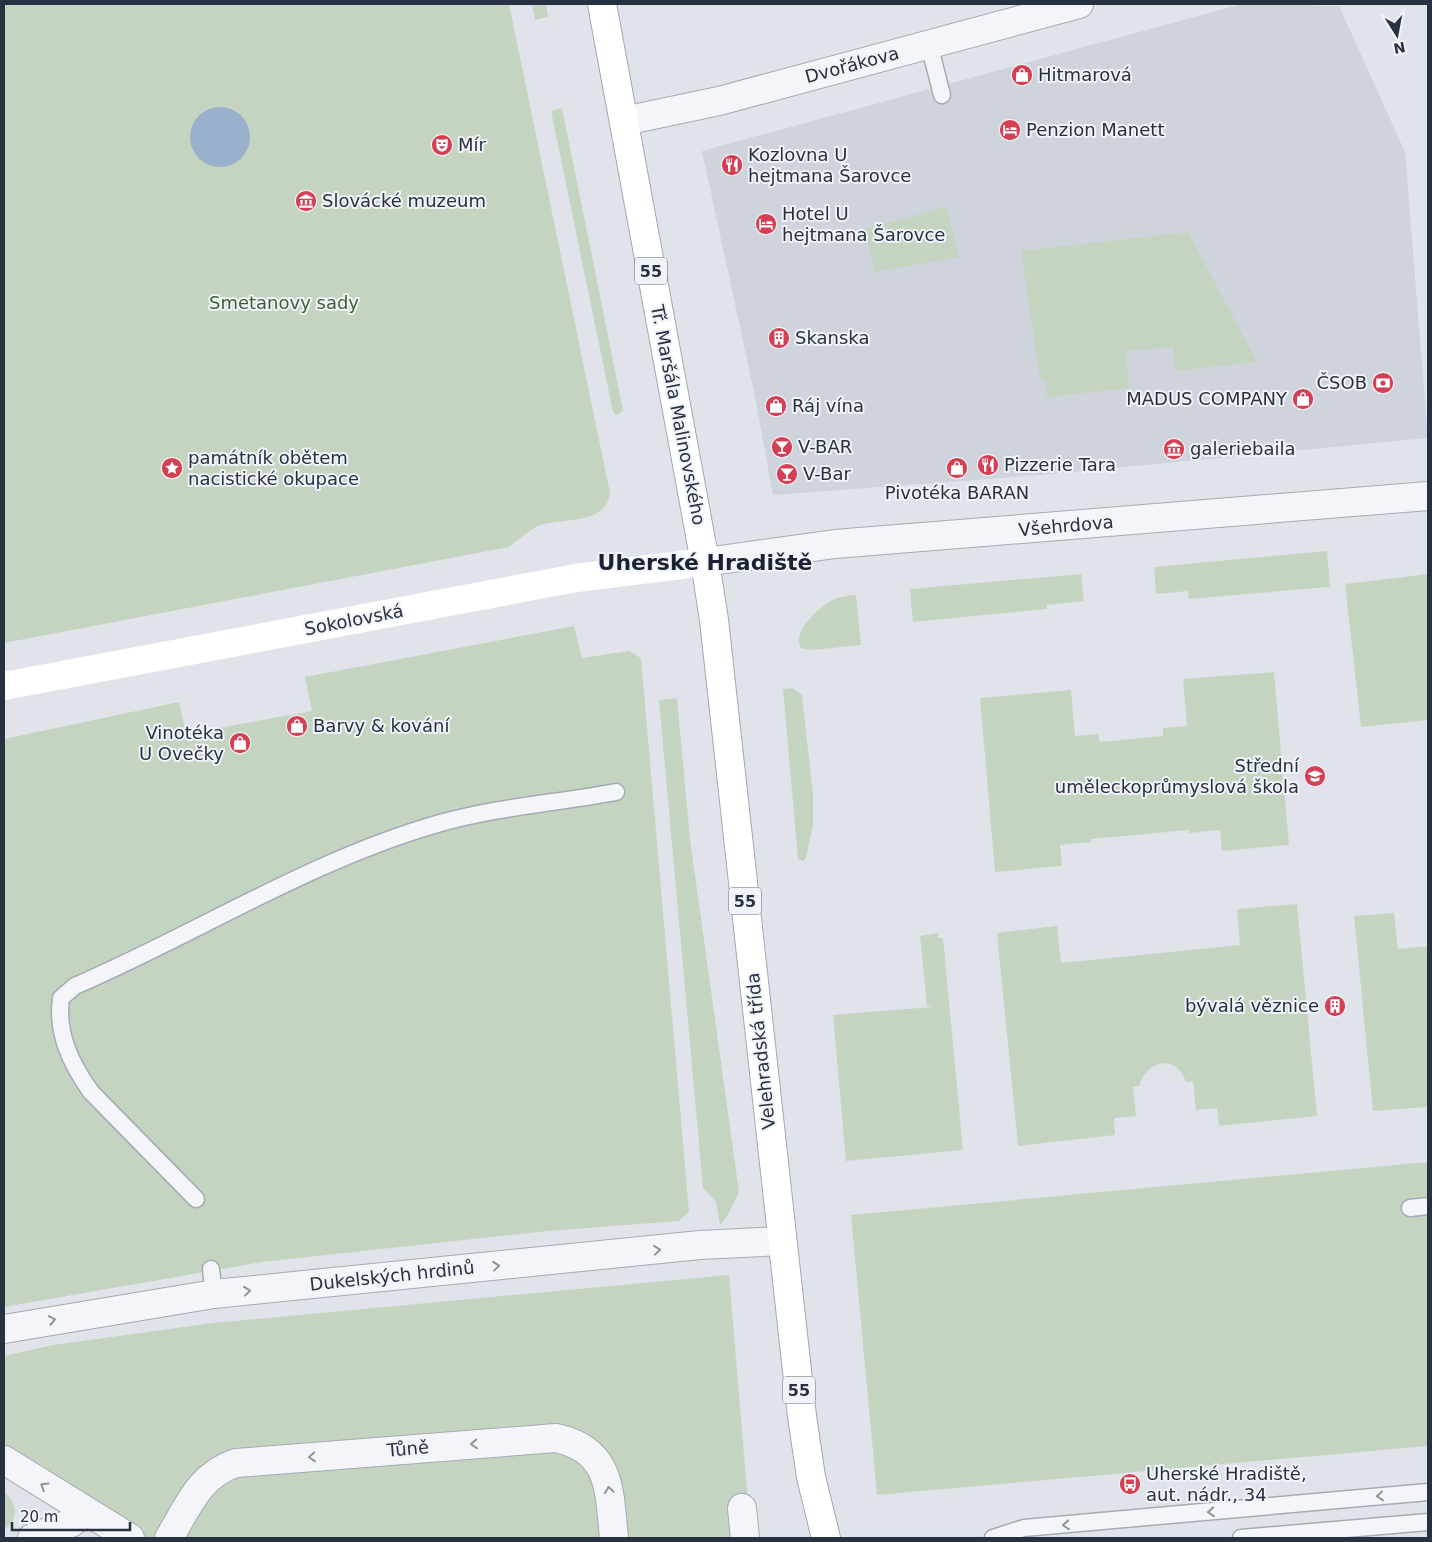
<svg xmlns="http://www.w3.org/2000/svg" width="1432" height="1542" viewBox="0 0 1432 1542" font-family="'DejaVu Sans',sans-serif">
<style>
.built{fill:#ced3dc}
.green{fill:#c5d4c1}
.water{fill:#99b1cc}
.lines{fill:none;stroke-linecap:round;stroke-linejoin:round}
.lane-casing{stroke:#a5abb4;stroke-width:19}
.street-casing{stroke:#a5abb4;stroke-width:30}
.primary-casing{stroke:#9fa8b6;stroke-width:30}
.lane{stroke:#f3f5f8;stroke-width:16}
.street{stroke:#f3f5f8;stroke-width:28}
.secondary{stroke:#fff;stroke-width:28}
.primary{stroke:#fff;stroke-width:28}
.oneway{stroke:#8e939d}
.labels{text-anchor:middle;stroke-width:4;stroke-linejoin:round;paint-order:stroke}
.shield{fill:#f0f3f7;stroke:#646b78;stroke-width:1}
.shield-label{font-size:16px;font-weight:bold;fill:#283142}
.street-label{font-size:18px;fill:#283142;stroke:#f0f3f7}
.poi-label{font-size:18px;fill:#283142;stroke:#f0f3f7;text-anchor:start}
.park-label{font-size:18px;fill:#3c5f34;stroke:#f0f3f7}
.district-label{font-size:22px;font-weight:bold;fill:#1a2233;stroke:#f0f3f7}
</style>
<rect width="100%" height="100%" fill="#e0e4ea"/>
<path class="built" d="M 1242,4 L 1339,6 L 1405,152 L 1428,438 L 1040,475 L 773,495 L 755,397 L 702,151 Z"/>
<g class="green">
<path d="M 4,4 L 509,4 L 610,493 C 606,526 562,517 538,526 C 528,531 518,540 509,547 L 4,643 Z"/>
<path d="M 532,4 L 546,4 L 548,17 L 535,20 Z"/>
<path d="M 562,108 L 623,410 L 617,415 L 613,412 L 551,111 Z"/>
<path d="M 946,207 L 959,257 L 875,272 L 865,229 Z"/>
<path d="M 1188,232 L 1257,362 L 1175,371 L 1173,347 L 1126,351 L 1129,388 L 1047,397 L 1046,381 L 1040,380 L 1021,251 Z"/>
<path d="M 1327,551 L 1330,587 L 1189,599 L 1188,591 L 1156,594 L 1154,567 Z"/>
<path d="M 1081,574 L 1084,601 L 1047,605 L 1047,609 L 913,622 L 910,589 Z"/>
<path d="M 1428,574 L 1428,720 L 1361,727 L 1345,584 Z"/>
<path d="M 856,595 L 861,645 L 813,650 L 801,648 C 791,631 822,604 837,598 C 842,596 850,596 856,595 Z"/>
<path d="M 574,626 L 582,658 L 629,651 L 641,658 L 689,1212 L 679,1221 L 548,1231 L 262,1262 L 4,1307 L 4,739 L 179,702 L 186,734 L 312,711 L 305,677 Z"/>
<path d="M 1274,672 L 1289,845 L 1222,851 L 1220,830 L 1189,833 L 1189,830 L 1091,839 L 1091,842 L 1060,845 L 1062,866 L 995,872 L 980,698 L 1071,690 L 1075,736 L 1098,734 L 1100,742 L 1163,736 L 1163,728 L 1187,726 L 1183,679 Z"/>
<path d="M 793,688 L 802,695 L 813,794 L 813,825 L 806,858 L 803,861 L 798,859 L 783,689 Z"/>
<path d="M 677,698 L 690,839 L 739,1192 L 727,1217 L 720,1225 L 716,1202 L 703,1188 L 659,700 Z"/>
<path d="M 1297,904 L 1317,1116 L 1219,1126 L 1217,1108 L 1196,1110 L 1193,1081 L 1186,1082 C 1176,1053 1147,1060 1139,1086 L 1133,1087 L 1136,1116 L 1114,1118 L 1115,1135 L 1018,1146 L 997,933 L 1057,926 L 1061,963 L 1240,945 L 1237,909 Z"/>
<path d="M 1394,913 L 1398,949 L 1428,946 L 1428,1107 L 1373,1111 L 1354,916 Z"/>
<path d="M 938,933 L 938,938 L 943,938 L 963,1150 L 846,1161 L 833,1015 L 932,1007 L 927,1006 L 920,936 Z"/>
<path d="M 1428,1162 L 1428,1446 L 877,1495 L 851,1215 Z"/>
<path d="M 729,1275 L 751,1538 L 131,1538 L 4,1444 L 4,1356 L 53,1345 L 213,1323 Z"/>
<path d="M 4,1492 C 17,1501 20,1520 4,1529 Z"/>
</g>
<circle class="water" cx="220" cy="137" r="30"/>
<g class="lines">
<g class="lane-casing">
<g id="lane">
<path d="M 929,44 L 942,95"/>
<path d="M 196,1199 L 91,1092 C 71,1064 56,1033 61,998 L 75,986 C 196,934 309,861 437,824 C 496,807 557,803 616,792"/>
<path d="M 1410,1208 L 1428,1206"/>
<path d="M 211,1269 L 214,1294"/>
<path d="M 993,1538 L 1024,1528 L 1428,1492"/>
<path d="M 1241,1538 L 1428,1522"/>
</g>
</g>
<g class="street-casing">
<g id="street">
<path d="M 624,121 L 719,101 L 1079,4"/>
<path d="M 705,562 L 835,544 L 1428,496"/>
<path d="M 4,1329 L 214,1294 L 700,1245 L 782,1241"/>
<path d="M 4,1460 L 130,1538"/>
<path d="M 742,1508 L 745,1538"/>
<path d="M 32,1538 L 71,1523 L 85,1512"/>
<path d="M 169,1538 C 188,1507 199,1475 236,1463 L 556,1438 C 612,1450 609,1491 614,1538"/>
</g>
</g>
<g class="primary-casing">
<path id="primary" d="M 602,4 L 705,562 L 714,620 L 802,1416 L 811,1477 L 826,1538"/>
</g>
<use href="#lane" class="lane"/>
<use href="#street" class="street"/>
<path class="secondary" d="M 4,686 L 576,578 L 705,562"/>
<use href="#primary" class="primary"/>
</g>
<defs><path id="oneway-chevron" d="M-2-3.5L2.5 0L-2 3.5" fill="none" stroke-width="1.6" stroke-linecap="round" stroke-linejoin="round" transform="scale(1.25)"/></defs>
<g class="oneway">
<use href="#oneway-chevron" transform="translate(657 1250) rotate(-6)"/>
<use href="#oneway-chevron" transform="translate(496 1266) rotate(-6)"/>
<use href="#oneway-chevron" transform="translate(247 1291) rotate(-6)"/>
<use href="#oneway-chevron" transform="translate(52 1320) rotate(-11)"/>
<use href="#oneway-chevron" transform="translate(474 1444) rotate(175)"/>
<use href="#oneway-chevron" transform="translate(312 1457) rotate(175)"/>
<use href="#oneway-chevron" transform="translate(44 1486) rotate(-148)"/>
<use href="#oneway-chevron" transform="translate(609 1490) rotate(-98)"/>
<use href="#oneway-chevron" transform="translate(1380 1496) rotate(175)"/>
<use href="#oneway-chevron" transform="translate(1211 1512) rotate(175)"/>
<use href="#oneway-chevron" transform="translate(1066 1525) rotate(175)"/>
</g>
<defs>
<g id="shop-disc" transform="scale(1.125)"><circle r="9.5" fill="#d53f54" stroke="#f0f3f7"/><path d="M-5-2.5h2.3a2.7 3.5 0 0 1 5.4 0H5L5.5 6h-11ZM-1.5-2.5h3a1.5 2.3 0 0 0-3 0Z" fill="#fff"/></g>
<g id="hotel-disc" transform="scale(1.125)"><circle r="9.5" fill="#d53f54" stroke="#f0f3f7"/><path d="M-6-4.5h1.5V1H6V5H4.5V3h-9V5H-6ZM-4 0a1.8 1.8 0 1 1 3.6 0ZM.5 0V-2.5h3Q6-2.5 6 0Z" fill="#fff"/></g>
<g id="theatre-disc" transform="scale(1.125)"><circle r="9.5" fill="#d53f54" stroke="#f0f3f7"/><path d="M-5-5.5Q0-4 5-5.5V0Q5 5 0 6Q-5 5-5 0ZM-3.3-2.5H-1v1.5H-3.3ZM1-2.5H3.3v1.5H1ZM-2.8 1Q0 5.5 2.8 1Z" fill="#fff"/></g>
<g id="restaurant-disc" transform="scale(1.125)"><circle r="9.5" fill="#d53f54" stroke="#f0f3f7"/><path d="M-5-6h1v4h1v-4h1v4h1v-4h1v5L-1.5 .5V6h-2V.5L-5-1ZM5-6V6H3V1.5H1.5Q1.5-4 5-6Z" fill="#fff"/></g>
<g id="museum-disc" transform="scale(1.125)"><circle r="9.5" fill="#d53f54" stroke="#f0f3f7"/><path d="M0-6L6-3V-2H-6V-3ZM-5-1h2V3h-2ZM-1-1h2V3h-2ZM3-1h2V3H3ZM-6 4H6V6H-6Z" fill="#fff"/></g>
<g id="building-disc" transform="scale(1.125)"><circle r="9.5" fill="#d53f54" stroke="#f0f3f7"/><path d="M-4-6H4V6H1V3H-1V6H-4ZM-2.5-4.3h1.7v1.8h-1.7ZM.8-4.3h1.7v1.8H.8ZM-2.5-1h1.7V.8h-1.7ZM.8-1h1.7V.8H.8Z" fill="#fff"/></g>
<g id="bank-disc" transform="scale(1.125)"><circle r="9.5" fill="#d53f54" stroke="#f0f3f7"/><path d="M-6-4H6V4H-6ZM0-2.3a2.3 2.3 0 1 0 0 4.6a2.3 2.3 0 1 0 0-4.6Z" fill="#fff"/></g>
<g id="bar-disc" transform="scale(1.125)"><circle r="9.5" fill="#d53f54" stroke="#f0f3f7"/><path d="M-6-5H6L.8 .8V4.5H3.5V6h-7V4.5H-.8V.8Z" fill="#fff"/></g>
<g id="sight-disc" transform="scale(1.125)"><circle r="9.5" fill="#d53f54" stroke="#f0f3f7"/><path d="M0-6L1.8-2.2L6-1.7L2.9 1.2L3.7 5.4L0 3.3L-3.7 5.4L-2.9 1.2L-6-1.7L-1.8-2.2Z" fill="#fff"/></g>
<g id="school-disc" transform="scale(1.125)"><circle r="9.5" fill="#d53f54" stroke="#f0f3f7"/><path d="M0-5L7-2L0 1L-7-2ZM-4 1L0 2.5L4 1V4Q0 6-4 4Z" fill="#fff"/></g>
<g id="bus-disc" transform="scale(1.125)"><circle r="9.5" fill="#d53f54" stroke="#f0f3f7"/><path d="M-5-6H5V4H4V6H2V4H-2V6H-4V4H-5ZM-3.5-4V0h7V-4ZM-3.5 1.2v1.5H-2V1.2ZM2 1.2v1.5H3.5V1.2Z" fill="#fff"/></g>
</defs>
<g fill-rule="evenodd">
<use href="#shop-disc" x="1022" y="75"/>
<use href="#hotel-disc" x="1010" y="130"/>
<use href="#theatre-disc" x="442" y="145"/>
<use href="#restaurant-disc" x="732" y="165"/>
<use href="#museum-disc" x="306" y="201"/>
<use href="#hotel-disc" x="766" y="224"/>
<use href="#building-disc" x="779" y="338"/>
<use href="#bank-disc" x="1383" y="383"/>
<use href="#shop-disc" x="1303" y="399"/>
<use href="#shop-disc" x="776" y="406"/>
<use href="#bar-disc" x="782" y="447"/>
<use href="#museum-disc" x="1174" y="449"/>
<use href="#restaurant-disc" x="988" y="465"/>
<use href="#sight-disc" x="172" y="468"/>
<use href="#shop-disc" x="957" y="468"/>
<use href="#bar-disc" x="787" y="474"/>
<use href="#shop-disc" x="297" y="726"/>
<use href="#shop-disc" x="240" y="743"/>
<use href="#school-disc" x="1315" y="776"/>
<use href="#building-disc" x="1335" y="1006"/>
<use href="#bus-disc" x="1130" y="1484"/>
</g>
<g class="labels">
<g class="shield">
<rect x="635" y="257.5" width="32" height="27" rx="4"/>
<rect x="729" y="887.5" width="32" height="27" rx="4"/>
<rect x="783" y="1376.5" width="32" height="27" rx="4"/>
</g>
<g class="shield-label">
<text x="651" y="277">55</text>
<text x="745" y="907">55</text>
<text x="799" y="1396">55</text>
</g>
<g class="street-label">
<text transform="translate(852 65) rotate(-15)" y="6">Dvořákova</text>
<text transform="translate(678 415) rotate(79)" y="6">Tř. Maršála Malinovského</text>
<text transform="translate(1066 526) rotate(-5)" y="6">Všehrdova</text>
<text transform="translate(354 620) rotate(-11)" y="6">Sokolovská</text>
<text transform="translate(761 1051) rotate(-96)" y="6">Velehradská třída</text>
<text transform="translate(392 1276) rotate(-6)" y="6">Dukelských hrdinů</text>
<text transform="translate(408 1449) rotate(-5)" y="6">Tůně</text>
</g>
<g class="poi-label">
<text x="1038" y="81">Hitmarová</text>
<text x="1026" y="136">Penzion Manett</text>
<text x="458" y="151">Mír</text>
<text x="748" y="161">Kozlovna U<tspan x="748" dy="21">hejtmana Šarovce</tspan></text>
<text x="322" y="207">Slovácké muzeum</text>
<text x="782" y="220">Hotel U<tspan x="782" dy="21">hejtmana Šarovce</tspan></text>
<text x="795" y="344">Skanska</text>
<text x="1367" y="389" text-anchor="end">ČSOB</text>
<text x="1287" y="405" text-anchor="end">MADUS COMPANY</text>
<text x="792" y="412">Ráj vína</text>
<text x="798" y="453">V-BAR</text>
<text x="1190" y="455">galeriebaila</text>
<text x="188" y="464">památník obětem<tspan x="188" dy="21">nacistické okupace</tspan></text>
<text x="1004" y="471">Pizzerie Tara</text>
<text x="803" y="480">V-Bar</text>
<text x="957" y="499" text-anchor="middle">Pivotéka BARAN</text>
<text x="313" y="732">Barvy &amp; kování</text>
<text x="224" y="739" text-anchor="end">Vinotéka<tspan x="224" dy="21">U Ovečky</tspan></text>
<text x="1299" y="772" text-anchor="end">Střední<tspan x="1299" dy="21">uměleckoprůmyslová škola</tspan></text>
<text x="1319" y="1012" text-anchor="end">bývalá věznice</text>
<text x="1146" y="1480">Uherské Hradiště,<tspan x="1146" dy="21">aut. nádr., 34</tspan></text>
</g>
<g class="park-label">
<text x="284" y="309">Smetanovy sady</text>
</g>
<g class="district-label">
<text x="705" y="570">Uherské Hradiště</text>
</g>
</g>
<rect width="1432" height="1542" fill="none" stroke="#283142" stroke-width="10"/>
<g transform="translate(1397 35) rotate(169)" stroke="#f0f3f7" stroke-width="4" paint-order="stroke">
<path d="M0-4L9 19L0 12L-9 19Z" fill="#283142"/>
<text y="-8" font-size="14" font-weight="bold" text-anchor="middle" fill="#283142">N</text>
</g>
<path d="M12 1522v8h118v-8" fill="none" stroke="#283142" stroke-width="2.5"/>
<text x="20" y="1522" font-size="15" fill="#283142" stroke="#f0f3f7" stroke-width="4" paint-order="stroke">20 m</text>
</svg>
